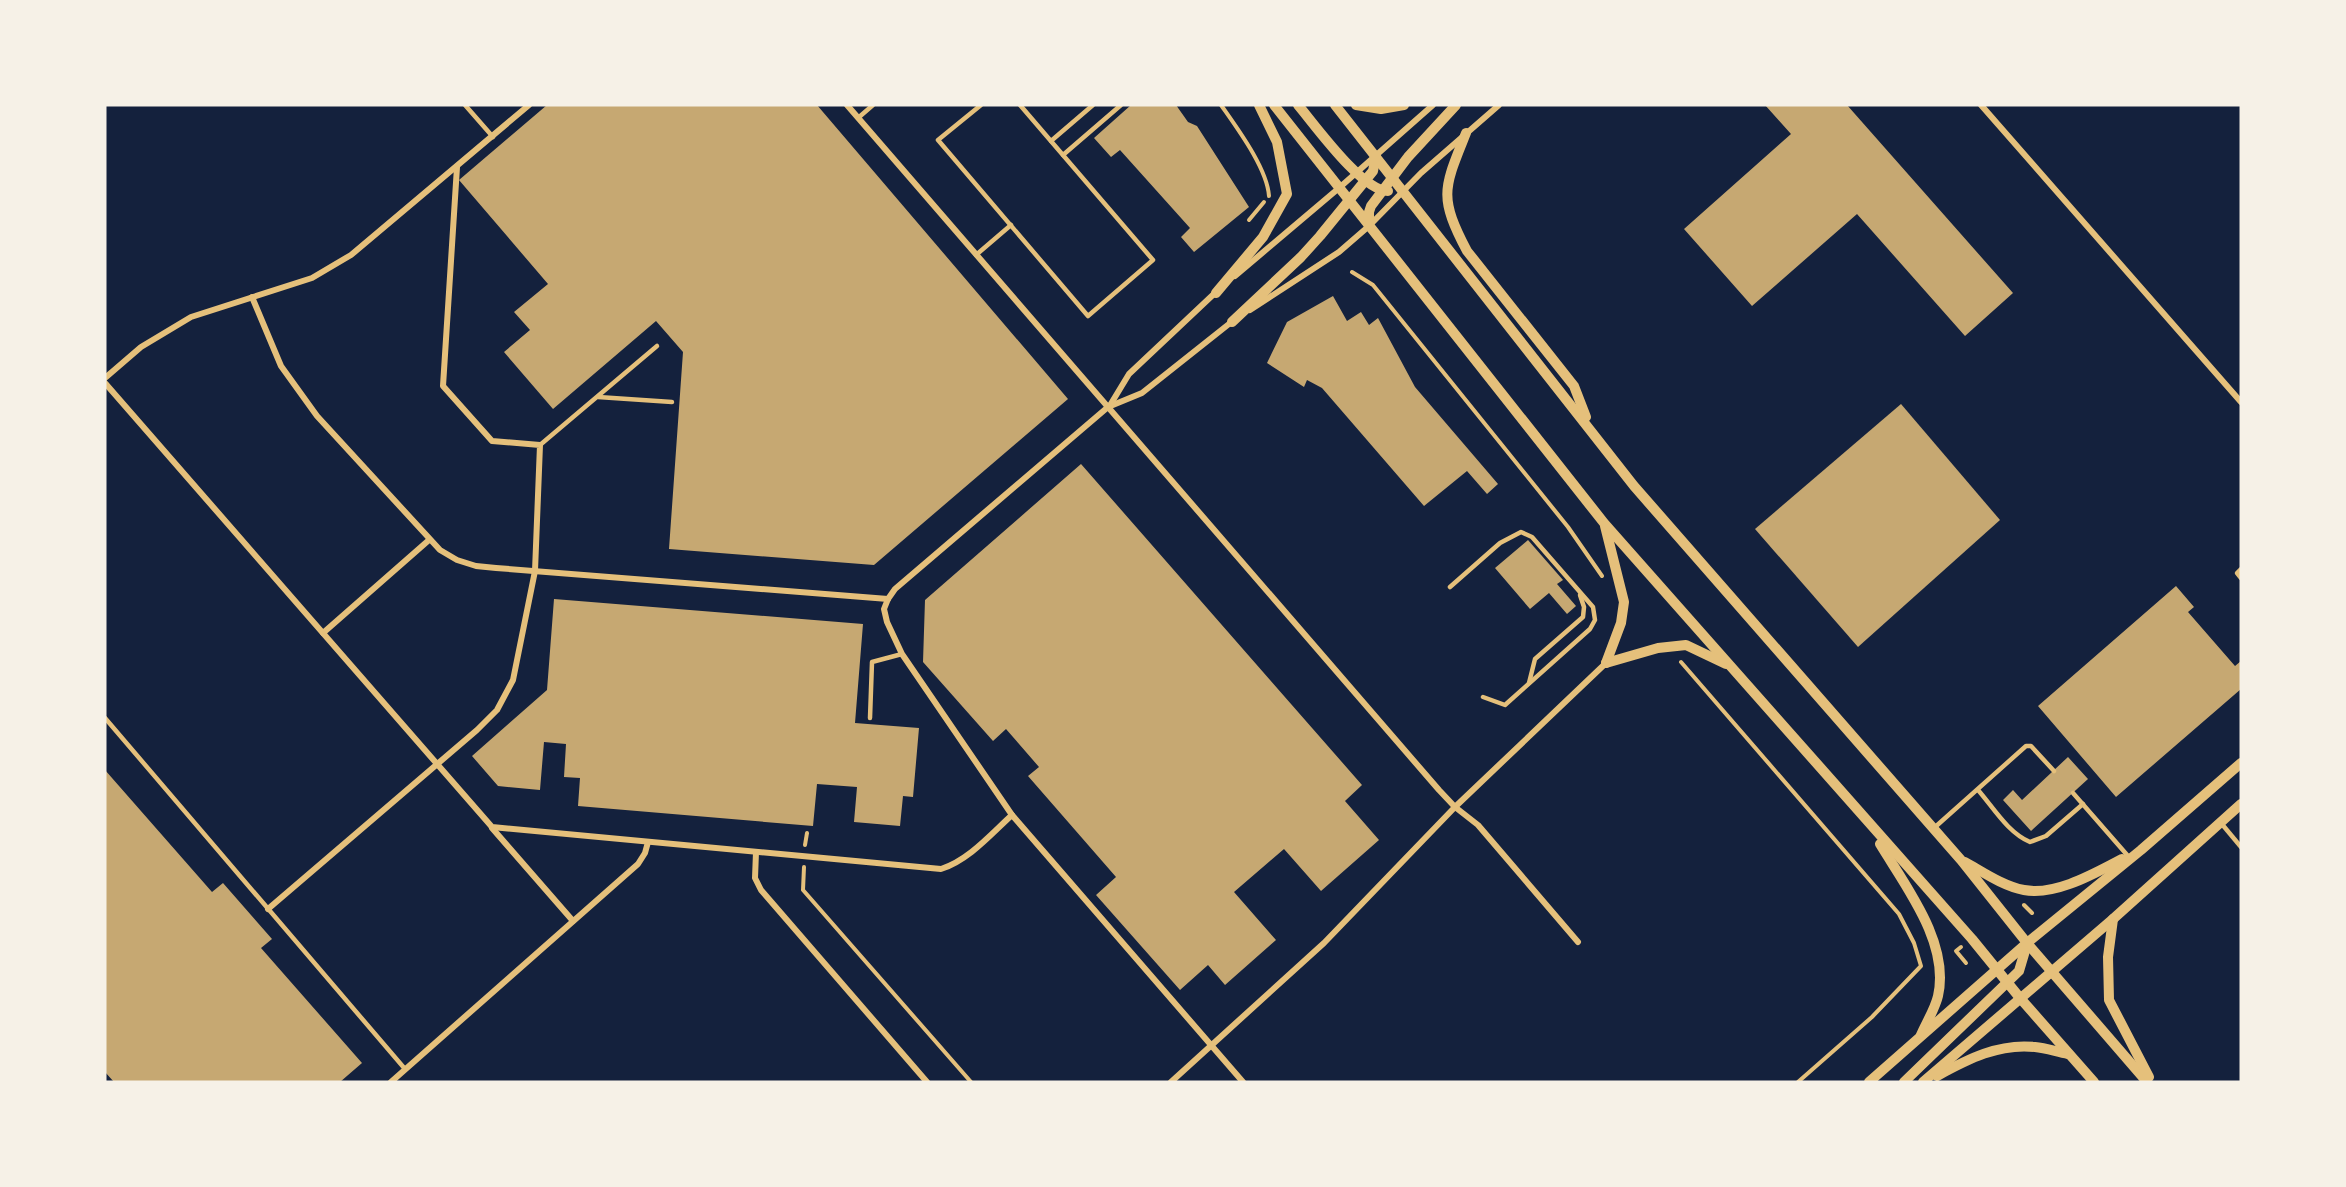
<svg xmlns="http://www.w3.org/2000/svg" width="2346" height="1187" viewBox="0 0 2346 1187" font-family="Roboto,sans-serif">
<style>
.building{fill:#c6a872}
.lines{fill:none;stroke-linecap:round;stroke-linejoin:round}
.path{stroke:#e5c07b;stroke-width:4}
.service{stroke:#e5c07b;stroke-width:4.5}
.minor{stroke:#e5c07b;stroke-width:6}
.tertiary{stroke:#e5c07b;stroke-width:10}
</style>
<rect width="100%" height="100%" fill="#14213d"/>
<g class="building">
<path d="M 547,105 L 817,105 L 1068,399 L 874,565 L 669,549 L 683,352 L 656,321 L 553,409 L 504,352 L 530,330 L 514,312 L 548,284 L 459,180 Z"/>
<path d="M 1131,105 L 1176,105 L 1188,122 L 1197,126 L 1249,207 L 1194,252 L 1181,237 L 1190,228 L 1120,150 L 1111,157 L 1094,138 Z"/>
<path d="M 1765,105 L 1847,105 L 2013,293 L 1965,336 L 1857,214 L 1752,306 L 1684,229 L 1791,134 Z"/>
<path d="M 1333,296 L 1347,321 L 1361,312 L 1369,325 L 1378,318 L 1415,387 L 1498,484 L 1487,494 L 1467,471 L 1424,506 L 1322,388 L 1307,380 L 1304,387 L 1267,363 L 1287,322 Z"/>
<path d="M 1901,404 L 2000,520 L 1858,647 L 1755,529 Z"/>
<path d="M 1081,464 L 1362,785 L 1345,801 L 1379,840 L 1321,891 L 1284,849 L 1234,892 L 1276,940 L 1225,985 L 1208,965 L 1180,990 L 1096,895 L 1116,877 L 1028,776 L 1039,767 L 1006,729 L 993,741 L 923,662 L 925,600 Z"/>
<path d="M 1528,540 L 1563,580 L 1557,584 L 1576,606 L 1567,614 L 1549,593 L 1530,609 L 1495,568 Z"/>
<path d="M 2176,586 L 2194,607 L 2188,612 L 2235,666 L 2241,661 L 2241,689 L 2116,797 L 2038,706 Z"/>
<path d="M 554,599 L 863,624 L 855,723 L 919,728 L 913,797 L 903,796 L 900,826 L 854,822 L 857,787 L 817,784 L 813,826 L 578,806 L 580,778 L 564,777 L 566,744 L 544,742 L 540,790 L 498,786 L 472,756 L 547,690 Z"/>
<path d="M 2068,757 L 2088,779 L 2031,831 L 2003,800 L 2013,790 L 2022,800 Z"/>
<path d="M 105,770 L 212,892 L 223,883 L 272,939 L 261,948 L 362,1063 L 340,1082 L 114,1082 L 105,1072 Z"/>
</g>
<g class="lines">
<g class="path">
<path d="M 1221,105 C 1237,128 1267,168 1269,196"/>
<path d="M 1249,220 L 1264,202"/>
<path d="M 1352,272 L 1373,285 L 1568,527 L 1602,576"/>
<path d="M 1681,662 L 1899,914 L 1914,943 L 1921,966 L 1872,1017 L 1798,1082"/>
<path d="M 805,845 L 807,833"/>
<path d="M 804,867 L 803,890 L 971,1082"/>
<path d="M 2024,905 L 2032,913"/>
<path d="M 1961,947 L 1956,951 L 1966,963"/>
</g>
<g class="service">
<path d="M 465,105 L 493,137"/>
<path d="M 981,105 L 938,140 L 1088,316 L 1153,260 L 1020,105"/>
<path d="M 858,118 L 873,105"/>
<path d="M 1051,141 L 1093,105"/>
<path d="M 1063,155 L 1121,105"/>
<path d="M 976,255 L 1011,225"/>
<path d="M 598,397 L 672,402"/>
<path d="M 540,445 L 657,346"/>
<path d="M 2241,569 L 2237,573 L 2241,578"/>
<path d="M 1450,587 L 1500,543 L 1521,532 L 1532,537 L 1593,607 L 1595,620 L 1590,629 L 1505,705 L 1483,697"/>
<path d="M 1529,683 L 1535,659 L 1583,617 L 1584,607 L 1580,595"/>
<path d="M 105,718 L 405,1069"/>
<path d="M 870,718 L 872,662 L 902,654"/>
<path d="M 1978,790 C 1993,807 2008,833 2030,842 L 2046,836 L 2083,804"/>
<path d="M 2073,793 L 2128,856"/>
<path d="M 2221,823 L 2241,847"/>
<path d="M 1934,828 L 2026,746 L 2031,746 L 2054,771"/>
</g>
<g class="minor">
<path d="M 847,105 L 1439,790 L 1455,807 L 1478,825 L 1578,942"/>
<path d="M 1981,105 L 2241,402"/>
<path d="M 1235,276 L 1339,188 L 1433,105"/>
<path d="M 252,297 L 281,366 L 317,416 L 440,550 L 457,560 L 476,566 L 496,568 L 888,599"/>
<path d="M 1250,310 L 1339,252 L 1369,226 L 1421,173 L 1499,105"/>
<path d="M 1234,320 L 1142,393 L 1108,407 L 895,589 L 888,599 L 884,609 L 887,622 L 902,654 L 1012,815 L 1243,1082"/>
<path d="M 105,378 L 141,347 L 191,317 L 312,278 L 351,255 L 529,105"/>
<path d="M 105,383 L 492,827 L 941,869 C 969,860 991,834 1012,815"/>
<path d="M 1109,407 L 1129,374 L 1216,292"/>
<path d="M 323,633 L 429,540"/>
<path d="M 492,828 L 573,921"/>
<path d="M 756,852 L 755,878 L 761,890 L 927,1082"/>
<path d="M 268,909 L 477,730 L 497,710 L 513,680 L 535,571 L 540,445 L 492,441 L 443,386 L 457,167"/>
<path d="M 391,1082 L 638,864 L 645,853 L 648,842"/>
<path d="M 1171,1082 L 1324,943 L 1455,807 L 1606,663"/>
</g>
<g class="tertiary">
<path d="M 1274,105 L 1604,523 L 1972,939 L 2020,998 L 2094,1082"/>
<path d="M 1298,105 C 1315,125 1362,191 1388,191"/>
<path d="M 1335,105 L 1634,486 L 1961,860 L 2027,943 L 2147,1082"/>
<path d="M 1356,105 L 1381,109 L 1404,105"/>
<path d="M 1466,133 C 1444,188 1438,196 1467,251 L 1574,386 L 1586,417"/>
<path d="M 1369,225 L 1369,212 L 1371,206 L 1408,157 L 1456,105"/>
<path d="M 1216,293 L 1263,237 L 1287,194 L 1277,142 L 1259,105"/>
<path d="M 1232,322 L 1301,257 L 1320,236 L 1373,171 L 1376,156"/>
<path d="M 1605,526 L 1624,602 L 1621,623 L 1606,663"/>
<path d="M 1606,663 L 1658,648 L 1686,645 L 1726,664"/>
<path d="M 1880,844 C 1906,887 1950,943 1938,996 C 1935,1009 1926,1023 1921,1035"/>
<path d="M 1965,862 C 1983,872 2003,886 2024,890 C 2056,896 2095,873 2122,859"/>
<path d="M 2113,919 L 2108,957 L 2109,1000 L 2149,1077"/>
<path d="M 1937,1076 C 1968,1059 1999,1043 2035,1047 C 2046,1048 2057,1052 2068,1054"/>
<path d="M 1869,1082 L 2027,943 L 2141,850 L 2241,763"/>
<path d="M 1904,1082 L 2019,971 L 2027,944"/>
<path d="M 1923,1082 L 2113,919 L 2241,804"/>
</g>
</g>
<rect width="2346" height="1187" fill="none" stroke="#f6f1e7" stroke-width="213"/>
</svg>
